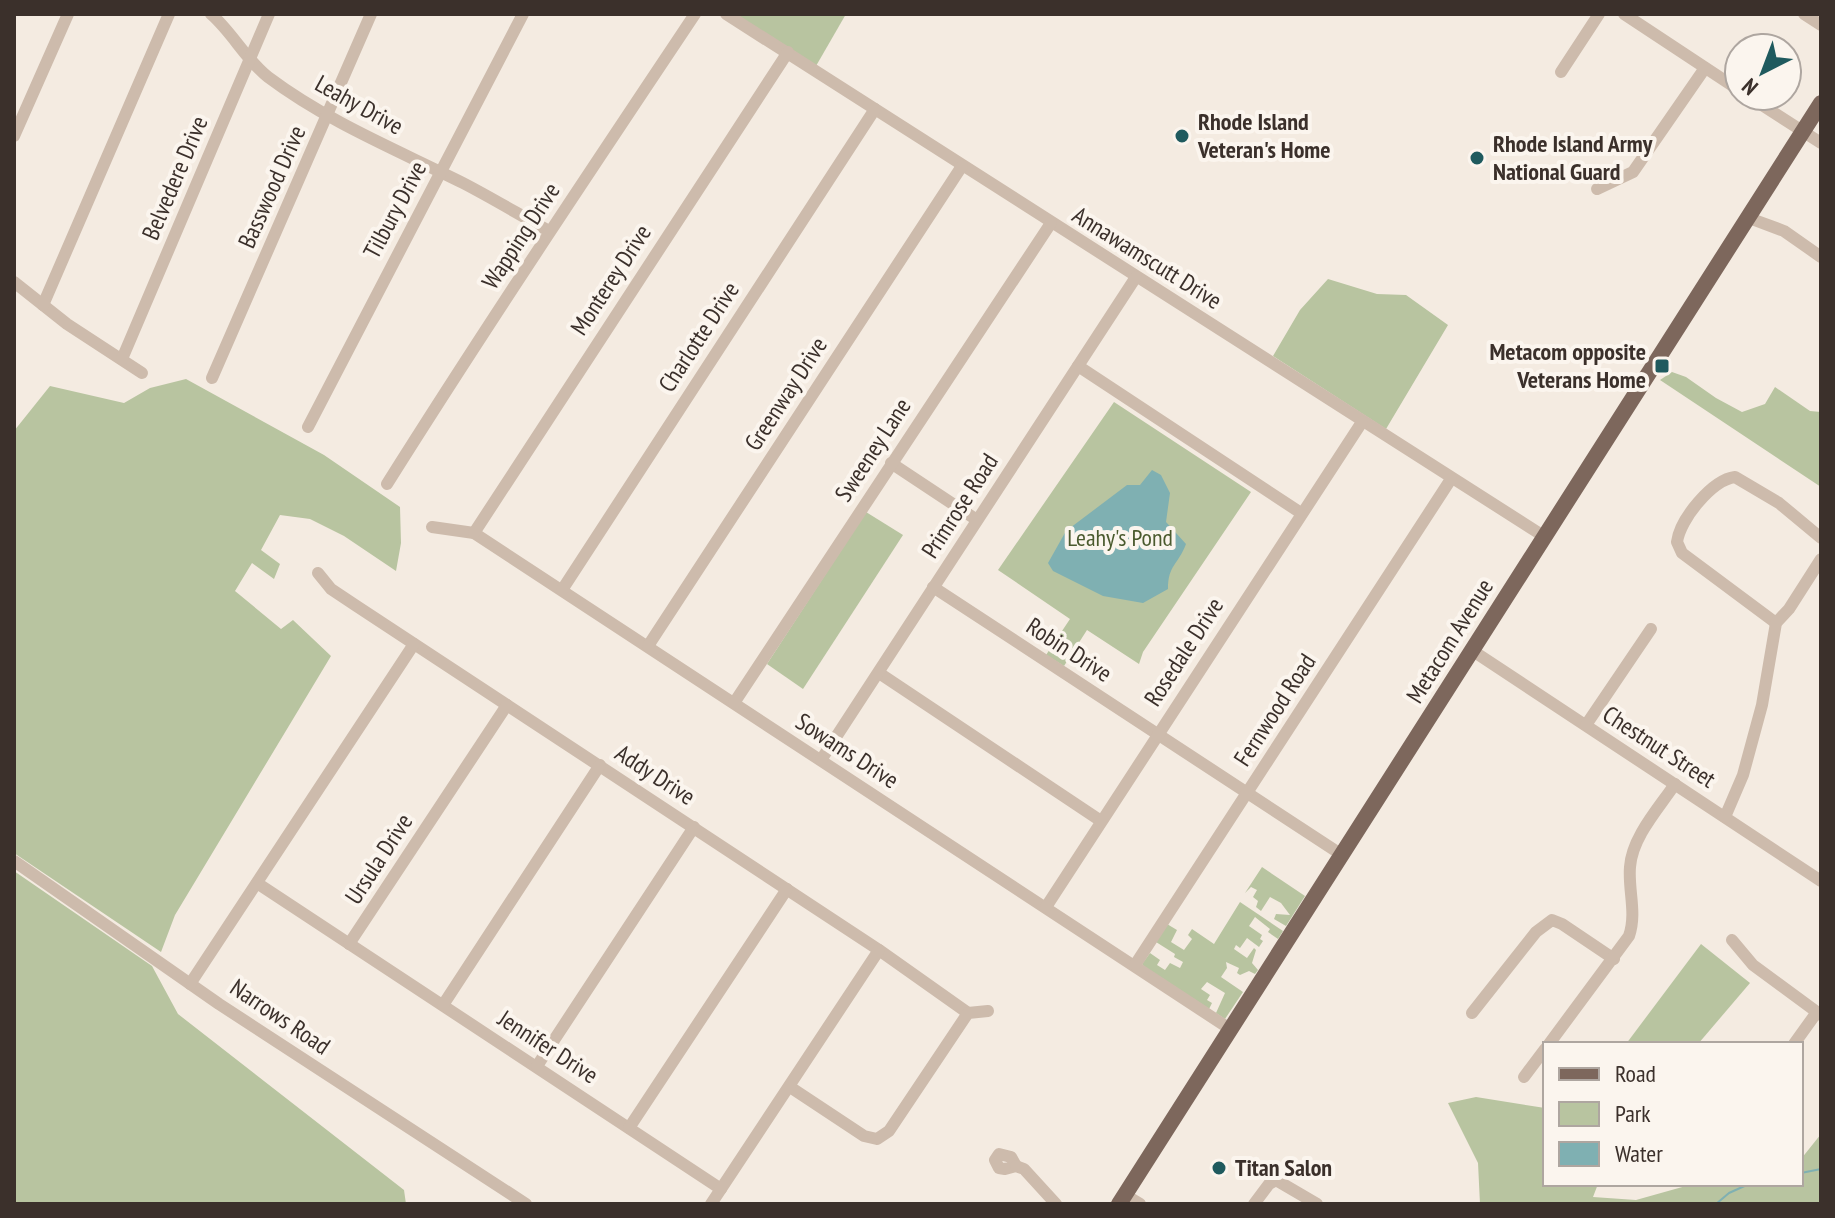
<svg xmlns="http://www.w3.org/2000/svg" width="1835" height="1218" viewBox="0 0 1835 1218" font-family="'PT Sans Narrow',sans-serif">
<style>
.green{fill:#b8c4a0}
.water{fill:#7fb0b2}
.lines{fill:none;stroke-linecap:round;stroke-linejoin:round}
.stream{stroke:#7fb0b2;stroke-width:2}
.minor{stroke:#cdbbac;stroke-width:12}
.major{stroke:#7d675c;stroke-width:16}
.poi-dot{fill:#1f5a5e;stroke:#fbf5ee;stroke-width:3}
.labels{text-anchor:middle;stroke-width:8;stroke-linejoin:round;paint-order:stroke}
.street-label{font-size:24px;fill:#3b302b;stroke:#fbf5ee}
.poi-label{font-size:24px;font-weight:bold;fill:#3b302b;stroke:#fbf5ee;text-anchor:start}
.park-label{font-size:24px;fill:#4a5a2e;stroke:#fbf5ee}
</style>
<rect width="100%" height="100%" fill="#f4ebe1"/>
<g class="green">
<path d="M 730,14 L 846,14 L 816,66 Z"/>
<path d="M 1328,279 L 1377,294 L 1406,295 L 1448,325 L 1386,429 L 1273,356 L 1300,310 Z"/>
<path d="M 1672,372 L 1686,377 L 1716,398 L 1742,412 L 1765,404 L 1775,387 L 1810,411 L 1821,412 L 1821,487 L 1660,380 Z"/>
<path d="M 186,379 L 324,455 L 400,507 L 401,543 L 396,571 L 344,536 L 310,519 L 280,515 L 261,550 L 280,564 L 274,579 L 252,563 L 235,591 L 281,629 L 293,620 L 331,656 L 175,915 L 161,952 L 14,853 L 14,431 L 50,386 L 124,403 L 150,388 Z"/>
<path d="M 1114,402 L 1251,492 L 1143,652 L 1139,664 L 1087,630 L 1064,666 L 1046,655 L 1070,619 L 998,570 Z"/>
<path d="M 866,512 L 903,535 L 803,689 L 767,664 Z"/>
<path d="M 1262,867 L 1305,896 L 1286,926 L 1274,919 L 1276,914 L 1290,915 L 1281,903 L 1270,897 L 1261,911 L 1256,907 L 1258,901 L 1253,897 L 1257,890 L 1251,887 L 1245,893 Z"/>
<path d="M 14,871 L 152,966 L 178,1014 L 404,1190 L 406,1204 L 14,1204 Z"/>
<path d="M 1240,902 L 1283,931 L 1278,939 L 1268,932 L 1270,929 L 1255,917 L 1249,926 L 1262,935 L 1260,939 L 1263,941 L 1259,947 L 1247,938 L 1240,948 L 1236,945 L 1234,949 L 1247,958 L 1254,948 L 1256,950 L 1252,963 L 1258,970 L 1255,974 L 1249,971 L 1240,975 L 1237,973 L 1239,968 L 1226,962 L 1227,968 L 1221,977 L 1243,992 L 1225,1019 L 1216,1013 L 1225,993 L 1207,982 L 1201,989 L 1210,995 L 1207,1000 L 1212,1003 L 1209,1009 L 1147,971 L 1142,964 L 1150,953 L 1160,960 L 1157,965 L 1165,970 L 1170,963 L 1180,968 L 1183,962 L 1174,957 L 1175,954 L 1156,942 L 1167,924 L 1177,930 L 1171,942 L 1184,950 L 1192,939 L 1188,935 L 1192,929 L 1214,944 Z"/>
<path d="M 1701,944 L 1750,983 L 1698,1044 L 1626,1044 Z"/>
<path d="M 1476,1097 L 1545,1108 L 1545,1184 L 1598,1184 L 1593,1197 L 1636,1200 L 1693,1184 L 1801,1184 L 1801,1159 L 1821,1134 L 1821,1204 L 1480,1204 L 1478,1163 L 1448,1103 Z"/>
</g>
<path class="water" d="M 1152,470 L 1161,475 L 1170,493 L 1166,522 L 1186,544 C 1178,565 1168,565 1168,589 L 1143,603 L 1103,596 L 1053,571 L 1048,563 L 1066,531 L 1127,485 L 1140,485 Z"/>
<g class="lines">
<g class="stream">
<path d="M 1801,1173 L 1821,1169"/>
<path d="M 1716,1204 L 1729,1193 L 1749,1184"/>
</g>
<g class="minor">
<path d="M 211,14 C 232,32 246,60 268,77 C 328,122 397,150 463,183 C 492,198 520,215 549,231"/>
<path d="M 726,14 L 1545,537"/>
<path d="M 1624,14 L 1739,90"/>
<path d="M 1804,14 L 1821,25"/>
<path d="M 1561,72 L 1599,14"/>
<path d="M 1748,96 L 1821,143"/>
<path d="M 14,136 L 68,14"/>
<path d="M 1597,189 L 1633,172 L 1705,68"/>
<path d="M 1749,218 L 1784,231 L 1821,257"/>
<path d="M 14,282 L 67,324 L 142,373"/>
<path d="M 43,305 L 169,14"/>
<path d="M 122,359 L 269,14"/>
<path d="M 1078,366 L 1301,513"/>
<path d="M 212,378 L 371,14"/>
<path d="M 308,427 L 523,14"/>
<path d="M 891,463 L 977,520"/>
<path d="M 387,484 C 487,325 591,170 695,14"/>
<path d="M 432,527 L 474,533 L 1230,1029"/>
<path d="M 474,533 L 788,52"/>
<path d="M 318,573 L 331,589 L 355,605 L 879,950 L 968,1013"/>
<path d="M 933,587 L 1342,855"/>
<path d="M 562,590 L 875,109"/>
<path d="M 1776,623 L 1682,553 L 1677,542 C 1680,519 1712,480 1735,477 L 1779,503 L 1821,538"/>
<path d="M 648,646 L 962,166"/>
<path d="M 1473,651 L 1821,881"/>
<path d="M 879,673 L 1101,821"/>
<path d="M 734,703 L 1051,223"/>
<path d="M 1586,725 L 1651,629"/>
<path d="M 821,760 L 1136,277"/>
<path d="M 1725,817 L 1743,775 L 1762,705 L 1776,623 L 1789,609 L 1821,559"/>
<path d="M 14,861 L 219,1004 L 526,1204"/>
<path d="M 257,883 L 721,1189"/>
<path d="M 1046,907 L 1362,422"/>
<path d="M 1732,940 L 1753,965 L 1821,1015"/>
<path d="M 349,944 L 507,705"/>
<path d="M 1135,965 L 1451,479"/>
<path d="M 190,984 L 414,644"/>
<path d="M 443,1005 L 600,765"/>
<path d="M 1472,1013 L 1536,932 L 1552,920 L 1562,924 L 1614,959"/>
<path d="M 1549,1044 L 1629,936 C 1637,913 1628,890 1630,867 C 1632,837 1659,808 1675,784"/>
<path d="M 1794,1044 L 1817,1012"/>
<path d="M 537,1066 L 694,827"/>
<path d="M 1524,1077 L 1545,1049"/>
<path d="M 790,1087 L 864,1136 L 877,1139 L 889,1131 L 968,1013 L 988,1011"/>
<path d="M 629,1128 L 787,889"/>
<path d="M 999,1154 L 1011,1157 L 1016,1166 L 1005,1169 L 999,1168 L 995,1160 Z"/>
<path d="M 1016,1166 L 1024,1169 L 1056,1204"/>
<path d="M 1125,1195 L 1140,1204"/>
<path d="M 711,1204 L 879,950"/>
<path d="M 1254,1204 L 1269,1184 L 1276,1180 L 1317,1204"/>
</g>
<path class="major" d="M 1119,1204 L 1821,103"/>
</g>
<g class="poi-dot">
<circle cx="1182" cy="136" r="8"/>
<circle cx="1477" cy="158" r="8"/>
<rect x="1654" y="358" width="16" height="16" rx="4"/>
<circle cx="1219" cy="1168" r="8"/>
</g>
<g class="labels">
<g class="street-label">
<text transform="translate(359 105) rotate(29)" y="8">Leahy Drive</text>
<text transform="translate(175 178) rotate(-67)" y="8">Belvedere Drive</text>
<text transform="translate(272 187) rotate(-66)" y="8">Basswood Drive</text>
<text transform="translate(395 210) rotate(-62)" y="8">Tilbury Drive</text>
<text transform="translate(521 236) rotate(-57)" y="8">Wapping Drive</text>
<text transform="translate(1147 258) rotate(32)" y="8">Annawamscutt Drive</text>
<text transform="translate(611 280) rotate(-57)" y="8">Monterey Drive</text>
<text transform="translate(699 337) rotate(-57)" y="8">Charlotte Drive</text>
<text transform="translate(786 394) rotate(-57)" y="8">Greenway Drive</text>
<text transform="translate(873 450) rotate(-57)" y="8">Sweeney Lane</text>
<text transform="translate(960 506) rotate(-57)" y="8">Primrose Road</text>
<text transform="translate(1450 641) rotate(-58)" y="8">Metacom Avenue</text>
<text transform="translate(1069 650) rotate(33)" y="8">Robin Drive</text>
<text transform="translate(1184 652) rotate(-57)" y="8">Rosedale Drive</text>
<text transform="translate(1275 710) rotate(-57)" y="8">Fernwood Road</text>
<text transform="translate(1659 747) rotate(33)" y="8">Chestnut Street</text>
<text transform="translate(847 751) rotate(33)" y="8">Sowams Drive</text>
<text transform="translate(655 775) rotate(33)" y="8">Addy Drive</text>
<text transform="translate(379 859) rotate(-57)" y="8">Ursula Drive</text>
<text transform="translate(280 1017) rotate(34)" y="8">Narrows Road</text>
<text transform="translate(548 1047) rotate(33)" y="8">Jennifer Drive</text>
</g>
<g class="poi-label">
<text x="1198" y="130">Rhode Island<tspan x="1198" dy="28">Veteran's Home</tspan></text>
<text x="1493" y="152">Rhode Island Army<tspan x="1493" dy="28">National Guard</tspan></text>
<text x="1646" y="360" text-anchor="end">Metacom opposite<tspan x="1646" dy="28">Veterans Home</tspan></text>
<text x="1235" y="1176">Titan Salon</text>
</g>
<g class="park-label">
<text x="1120" y="546">Leahy's Pond</text>
</g>
</g>
<rect width="1835" height="1218" fill="none" stroke="#3b302b" stroke-width="32"/>
<rect x="1543" y="1042" width="260" height="144" fill="#fbf5ee" stroke="#aea6a0" stroke-width="2"/>
<rect x="1559" y="1068" width="40" height="12" fill="#7d675c" stroke="#aea6a0" stroke-width="2"/>
<text x="1615" y="1082" font-size="24" fill="#3b302b">Road</text>
<rect x="1559" y="1102" width="40" height="24" fill="#b8c4a0" stroke="#aea6a0" stroke-width="2"/>
<text x="1615" y="1122" font-size="24" fill="#3b302b">Park</text>
<rect x="1559" y="1142" width="40" height="24" fill="#7fb0b2" stroke="#aea6a0" stroke-width="2"/>
<text x="1615" y="1162" font-size="24" fill="#3b302b">Water</text>
<g transform="translate(1763 72) rotate(222)"><circle r="38" fill="#fbf5ee" stroke="#aea6a0" stroke-width="2"/>
<path d="M0-6L14 30L0 20L-14 30Z" fill="#1f5a5e"/>
<text y="-12" font-size="22" font-weight="bold" text-anchor="middle" fill="#3b302b">N</text>
</g>
</svg>
